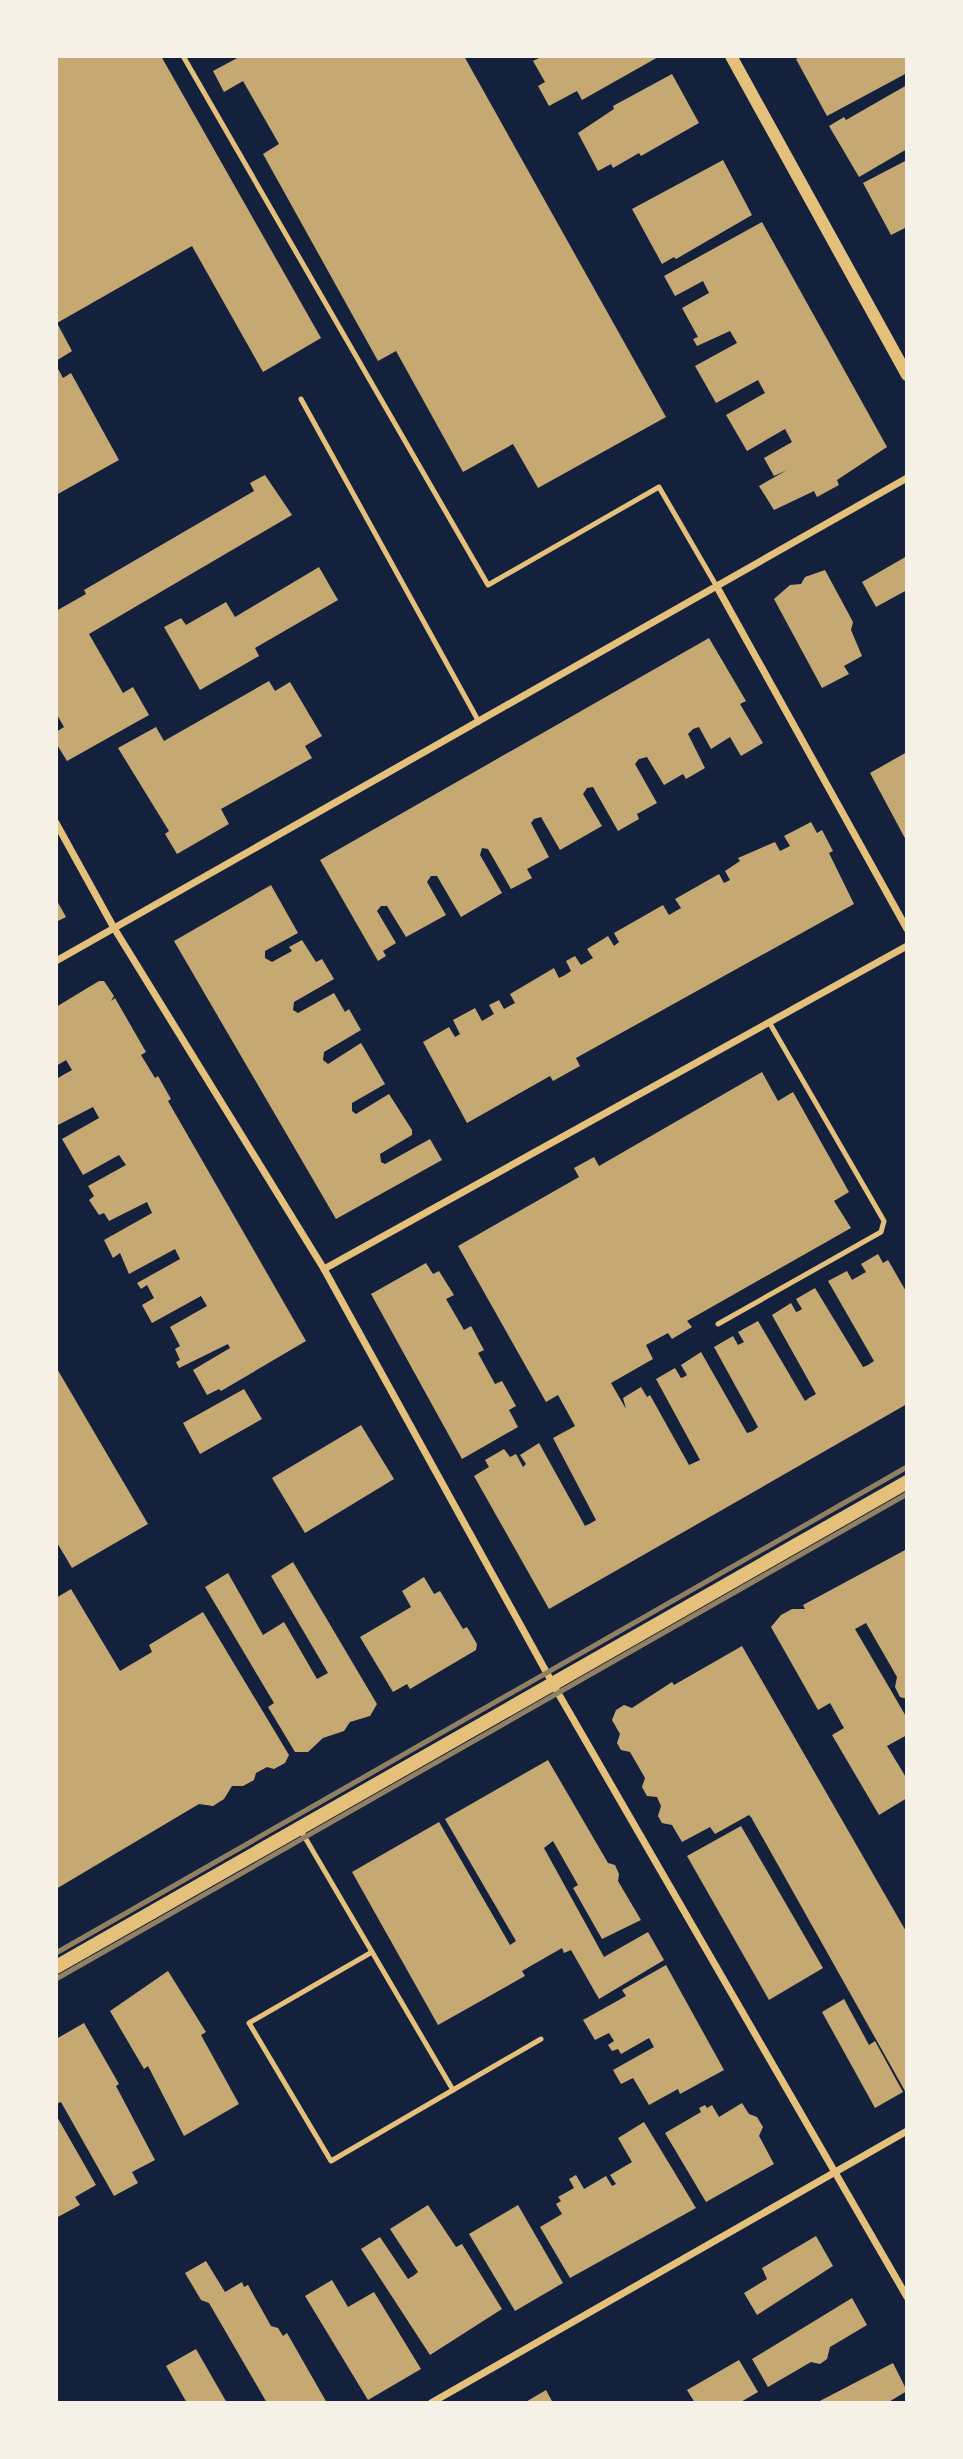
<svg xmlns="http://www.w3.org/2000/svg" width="963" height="2459" viewBox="0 0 963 2459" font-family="Helvetica,sans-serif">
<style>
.building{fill:#c6a872}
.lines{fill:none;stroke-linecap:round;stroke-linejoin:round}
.service{stroke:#e5c07b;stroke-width:5}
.minor{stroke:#e5c07b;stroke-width:7}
.tertiary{stroke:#e5c07b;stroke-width:12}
.secondary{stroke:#e5c07b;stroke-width:14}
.rail{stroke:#918062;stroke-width:5}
</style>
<rect width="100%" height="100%" fill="#14213d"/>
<g class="building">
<path d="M 56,56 L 161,56 L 321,338 L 263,372 L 192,246 L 57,323 L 72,351 L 56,361 Z"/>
<path d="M 241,56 L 464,56 L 666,417 L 538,488 L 513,444 L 463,472 L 396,351 L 378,361 L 263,154 L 279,144 L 243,81 L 224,92 L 213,71 Z"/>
<path d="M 543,56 L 660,56 L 582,100 L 577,91 L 549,106 L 538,86 L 545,82 L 533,61 Z"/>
<path d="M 802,56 L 907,56 L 907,73 L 827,116 L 796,59 Z"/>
<path d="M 672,74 L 699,123 L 641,156 L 639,153 L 613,168 L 611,164 L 598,171 L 578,133 L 614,109 L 613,106 Z"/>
<path d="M 907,85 L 907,149 L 859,177 L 829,126 L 844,117 L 846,120 Z"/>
<path d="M 723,160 L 752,215 L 676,259 L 674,257 L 662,264 L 632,209 Z"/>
<path d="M 907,160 L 907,227 L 891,235 L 863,183 Z"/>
<path d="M 762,222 L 887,447 L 837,480 L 839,485 L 817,497 L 814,491 L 774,510 L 759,486 L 787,470 L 774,476 L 764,458 L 792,442 L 785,429 L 747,451 L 726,415 L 765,393 L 758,380 L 716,403 L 695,366 L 737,343 L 730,331 L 697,346 L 693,339 L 698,337 L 682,308 L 709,293 L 703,281 L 675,296 L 664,276 Z"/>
<path d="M 56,365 L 63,378 L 71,373 L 119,460 L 56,495 Z"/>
<path d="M 265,475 L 292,515 L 89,634 L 123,693 L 133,687 L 149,715 L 67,761 L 56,743 L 56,732 L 64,727 L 56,713 L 56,611 L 86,594 L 84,590 L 254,491 L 250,483 Z"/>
<path d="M 907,556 L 907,590 L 876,607 L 862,582 Z"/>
<path d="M 319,567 L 338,600 L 255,648 L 259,656 L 200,690 L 164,627 L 181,618 L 186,625 L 226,602 L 235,617 Z"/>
<path d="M 825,570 L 853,622 L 851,630 L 862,656 L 844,666 L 849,674 L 822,688 L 774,599 L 790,585 L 801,584 L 805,577 Z"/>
<path d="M 709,638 L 746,701 L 740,704 L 763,743 L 741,756 L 730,737 L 711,749 L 699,727 L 693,729 L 688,734 L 705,768 L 686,779 L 683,774 L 664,785 L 647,757 L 639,759 L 635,764 L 657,803 L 637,814 L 639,819 L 618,831 L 593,787 L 587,788 L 583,794 L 602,826 L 560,850 L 541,817 L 534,819 L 531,823 L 549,857 L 527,869 L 532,878 L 511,889 L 488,849 L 482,848 L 480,855 L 502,893 L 461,917 L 437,876 L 431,876 L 427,882 L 446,915 L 406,937 L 387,906 L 381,906 L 377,911 L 396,943 L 383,951 L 386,956 L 378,961 L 320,860 Z"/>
<path d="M 269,681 L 275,691 L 290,682 L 322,736 L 305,746 L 312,758 L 221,809 L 229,824 L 177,854 L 165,834 L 169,831 L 118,748 L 156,727 L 164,741 Z"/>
<path d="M 907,752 L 907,842 L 870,773 Z"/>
<path d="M 811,822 L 817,833 L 822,830 L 833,851 L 829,853 L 854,904 L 576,1058 L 580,1066 L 553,1081 L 550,1076 L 467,1123 L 423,1042 L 449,1027 L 455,1037 L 460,1034 L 453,1020 L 475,1008 L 482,1021 L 494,1014 L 489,1005 L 499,1000 L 504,1009 L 515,1003 L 510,994 L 554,968 L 559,978 L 565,975 L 571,971 L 566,961 L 575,956 L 581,965 L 593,958 L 587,949 L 608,936 L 614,946 L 619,942 L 614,933 L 663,905 L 669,915 L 681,908 L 675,899 L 719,874 L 724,883 L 730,880 L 725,871 L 740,861 L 738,858 L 775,842 L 780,851 L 790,846 L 784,836 Z"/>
<path d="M 271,885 L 298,933 L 265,951 L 265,958 L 272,962 L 292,951 L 289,947 L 302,940 L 316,962 L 322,959 L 334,979 L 294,1002 L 293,1010 L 298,1013 L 334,993 L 345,1012 L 349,1009 L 361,1030 L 324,1052 L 323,1060 L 328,1064 L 361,1043 L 385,1084 L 352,1103 L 352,1111 L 356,1114 L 389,1094 L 412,1130 L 412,1135 L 380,1154 L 381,1162 L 385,1164 L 430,1139 L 442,1160 L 336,1219 L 174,941 Z"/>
<path d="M 56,899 L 66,917 L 56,922 Z"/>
<path d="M 99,981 L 104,981 L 114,996 L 111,1001 L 115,998 L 119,1005 L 146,1052 L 141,1055 L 155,1078 L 158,1076 L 171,1099 L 168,1101 L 306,1341 L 221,1391 L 219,1389 L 207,1395 L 193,1370 L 230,1348 L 228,1344 L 179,1368 L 176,1362 L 180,1360 L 175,1349 L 180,1346 L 170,1327 L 207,1306 L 201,1296 L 152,1323 L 142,1305 L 154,1298 L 147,1285 L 141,1289 L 137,1283 L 180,1259 L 175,1249 L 129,1274 L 120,1253 L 113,1258 L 104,1240 L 152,1213 L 147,1202 L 109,1221 L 104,1213 L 99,1215 L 89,1200 L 94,1196 L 88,1186 L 126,1165 L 119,1155 L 83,1175 L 62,1139 L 99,1118 L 93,1107 L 56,1126 L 56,1079 L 72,1070 L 66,1060 L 56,1066 L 56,1007 Z"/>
<path d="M 762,1072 L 778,1101 L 793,1092 L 849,1192 L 834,1201 L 851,1228 L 687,1321 L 692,1327 L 672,1339 L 668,1333 L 646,1345 L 653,1359 L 611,1383 L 626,1409 L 623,1398 L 641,1387 L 647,1397 L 650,1395 L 689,1465 L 700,1460 L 656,1379 L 675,1368 L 681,1378 L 684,1377 L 687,1375 L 681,1365 L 701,1352 L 747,1433 L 753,1431 L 758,1427 L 714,1347 L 733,1336 L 738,1345 L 744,1342 L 738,1332 L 758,1321 L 805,1401 L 809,1398 L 816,1394 L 772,1315 L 791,1303 L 796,1312 L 799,1311 L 802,1309 L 796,1299 L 815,1288 L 863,1367 L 868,1365 L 874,1361 L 828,1281 L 847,1271 L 852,1280 L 866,1272 L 861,1264 L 878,1254 L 883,1263 L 888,1260 L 907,1293 L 907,1404 L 549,1609 L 474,1476 L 489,1467 L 485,1460 L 504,1449 L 510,1457 L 516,1454 L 523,1467 L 526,1464 L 520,1455 L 539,1443 L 585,1526 L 591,1523 L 596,1520 L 553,1438 L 575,1426 L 558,1395 L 546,1402 L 458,1246 L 579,1177 L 574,1168 L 594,1157 L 599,1166 Z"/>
<path d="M 426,1263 L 433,1274 L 439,1271 L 454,1295 L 446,1299 L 464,1330 L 471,1326 L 484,1350 L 478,1353 L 495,1384 L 502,1381 L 516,1406 L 509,1410 L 518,1427 L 462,1459 L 371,1294 Z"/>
<path d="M 56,1367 L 148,1524 L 72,1568 L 56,1541 Z"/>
<path d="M 244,1389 L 262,1419 L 200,1454 L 183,1423 Z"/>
<path d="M 361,1425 L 394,1479 L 305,1533 L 272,1478 Z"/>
<path d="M 907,1549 L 907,1699 L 900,1697 L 895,1687 L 897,1677 L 866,1623 L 855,1629 L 907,1718 L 907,1735 L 887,1746 L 907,1779 L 907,1798 L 879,1815 L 832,1735 L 844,1728 L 830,1703 L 818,1710 L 771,1627 L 781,1615 L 792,1609 L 805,1609 L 803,1605 Z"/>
<path d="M 293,1562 L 377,1704 L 370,1716 L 350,1722 L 344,1731 L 323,1738 L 308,1752 L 295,1752 L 268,1707 L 274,1703 L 205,1587 L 228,1573 L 263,1635 L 284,1622 L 317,1679 L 328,1673 L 271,1576 Z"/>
<path d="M 424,1577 L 434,1594 L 440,1591 L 463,1629 L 467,1627 L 477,1644 L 476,1650 L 410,1689 L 407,1684 L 393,1692 L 360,1637 L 411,1607 L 402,1591 Z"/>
<path d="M 71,1589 L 120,1671 L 152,1652 L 149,1645 L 203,1612 L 289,1755 L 285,1763 L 274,1769 L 267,1767 L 256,1773 L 254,1780 L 243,1786 L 232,1786 L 224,1799 L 213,1806 L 199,1804 L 56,1889 L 56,1598 Z"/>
<path d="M 742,1646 L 907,1933 L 905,2091 L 751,1817 L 749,1815 L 715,1834 L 710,1827 L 682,1842 L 672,1825 L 662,1823 L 658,1816 L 661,1806 L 657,1797 L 647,1796 L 642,1787 L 645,1778 L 630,1752 L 621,1750 L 617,1743 L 620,1734 L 612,1720 L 616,1710 L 624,1705 L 632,1708 L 672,1682 L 674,1685 Z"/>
<path d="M 548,1760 L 608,1863 L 615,1865 L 619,1874 L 618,1881 L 641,1920 L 602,1939 L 573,1888 L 578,1885 L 553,1841 L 544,1848 L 604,1957 L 648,1932 L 664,1960 L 599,1999 L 571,1950 L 564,1953 L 562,1948 L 522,1971 L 525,1976 L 438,2025 L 352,1872 L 439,1822 L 510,1945 L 516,1941 L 445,1819 Z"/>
<path d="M 741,1826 L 823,1968 L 769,2000 L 687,1856 Z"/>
<path d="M 666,1965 L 724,2070 L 680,2094 L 678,2089 L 649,2105 L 633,2078 L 621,2084 L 613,2070 L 654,2047 L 649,2038 L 621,2054 L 618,2049 L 612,2051 L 608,2045 L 614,2041 L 609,2033 L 595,2040 L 583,2020 L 626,1996 L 622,1990 Z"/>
<path d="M 168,1971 L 206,2032 L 201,2035 L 239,2104 L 184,2136 L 148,2066 L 144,2069 L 110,2011 Z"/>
<path d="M 844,1999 L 869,2045 L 875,2041 L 903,2092 L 875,2108 L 822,2012 Z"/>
<path d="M 84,2023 L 119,2084 L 116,2086 L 155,2160 L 132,2172 L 138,2183 L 114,2196 L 61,2102 L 56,2104 L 56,2039 Z"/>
<path d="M 742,2103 L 749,2114 L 757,2117 L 763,2127 L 759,2136 L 774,2164 L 706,2202 L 665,2133 L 701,2112 L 699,2108 L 705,2105 L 707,2108 L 712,2105 L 719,2117 Z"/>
<path d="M 56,2115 L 96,2185 L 75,2197 L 80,2205 L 56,2218 Z"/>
<path d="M 644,2122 L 696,2208 L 570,2278 L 540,2227 L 562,2214 L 556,2204 L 561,2201 L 558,2197 L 574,2188 L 569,2179 L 576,2175 L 584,2189 L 606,2176 L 612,2186 L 616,2184 L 610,2175 L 632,2162 L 618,2138 Z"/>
<path d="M 428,2205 L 456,2247 L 462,2244 L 502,2309 L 430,2355 L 361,2249 L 380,2237 L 408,2279 L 413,2276 L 418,2272 L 390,2229 Z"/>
<path d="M 518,2205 L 563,2283 L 515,2311 L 469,2234 Z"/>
<path d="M 816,2236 L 833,2266 L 757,2315 L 744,2293 L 767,2279 L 762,2268 Z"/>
<path d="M 206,2261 L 225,2292 L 242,2282 L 244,2287 L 248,2285 L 271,2326 L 278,2328 L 283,2336 L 287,2333 L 327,2403 L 267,2403 L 209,2303 L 201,2300 L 185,2273 Z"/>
<path d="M 332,2280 L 348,2307 L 374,2292 L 421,2369 L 368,2400 L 305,2296 Z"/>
<path d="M 852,2298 L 867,2325 L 830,2347 L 827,2359 L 820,2364 L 811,2362 L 768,2387 L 752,2359 Z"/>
<path d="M 196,2349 L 227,2403 L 187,2403 L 166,2366 Z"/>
<path d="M 739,2360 L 758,2392 L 739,2403 L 695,2403 L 687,2390 Z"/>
<path d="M 893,2363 L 907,2391 L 887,2403 L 816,2403 Z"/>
<path d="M 546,2390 L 553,2403 L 524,2403 Z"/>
</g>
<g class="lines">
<g class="service">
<path d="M 183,56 L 488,585 L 659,487 L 717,587"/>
<path d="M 301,399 L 479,722"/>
<path d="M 718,1324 L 881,1232 L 884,1221 L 769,1022"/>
<path d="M 300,1829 L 453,2090 L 331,2161 L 249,2023 L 372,1952"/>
<path d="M 453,2090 L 541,2039"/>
</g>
<g class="minor">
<path d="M 717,587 L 907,929"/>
<path d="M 56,823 L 114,928 L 324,1269 L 554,1686 L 907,2297"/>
<path d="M 56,961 L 907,478"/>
<path d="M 324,1269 L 907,946"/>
<path d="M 431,2403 L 907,2131"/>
</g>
<path class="tertiary" d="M 731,56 L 907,375"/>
<path class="secondary" d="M 56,1967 L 907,1482"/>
<g class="rail">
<path d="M 56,1953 L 907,1467"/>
<path d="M 56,1979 L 907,1494"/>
</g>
</g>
<rect width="963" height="2459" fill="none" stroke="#f6f1e7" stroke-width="116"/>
</svg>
